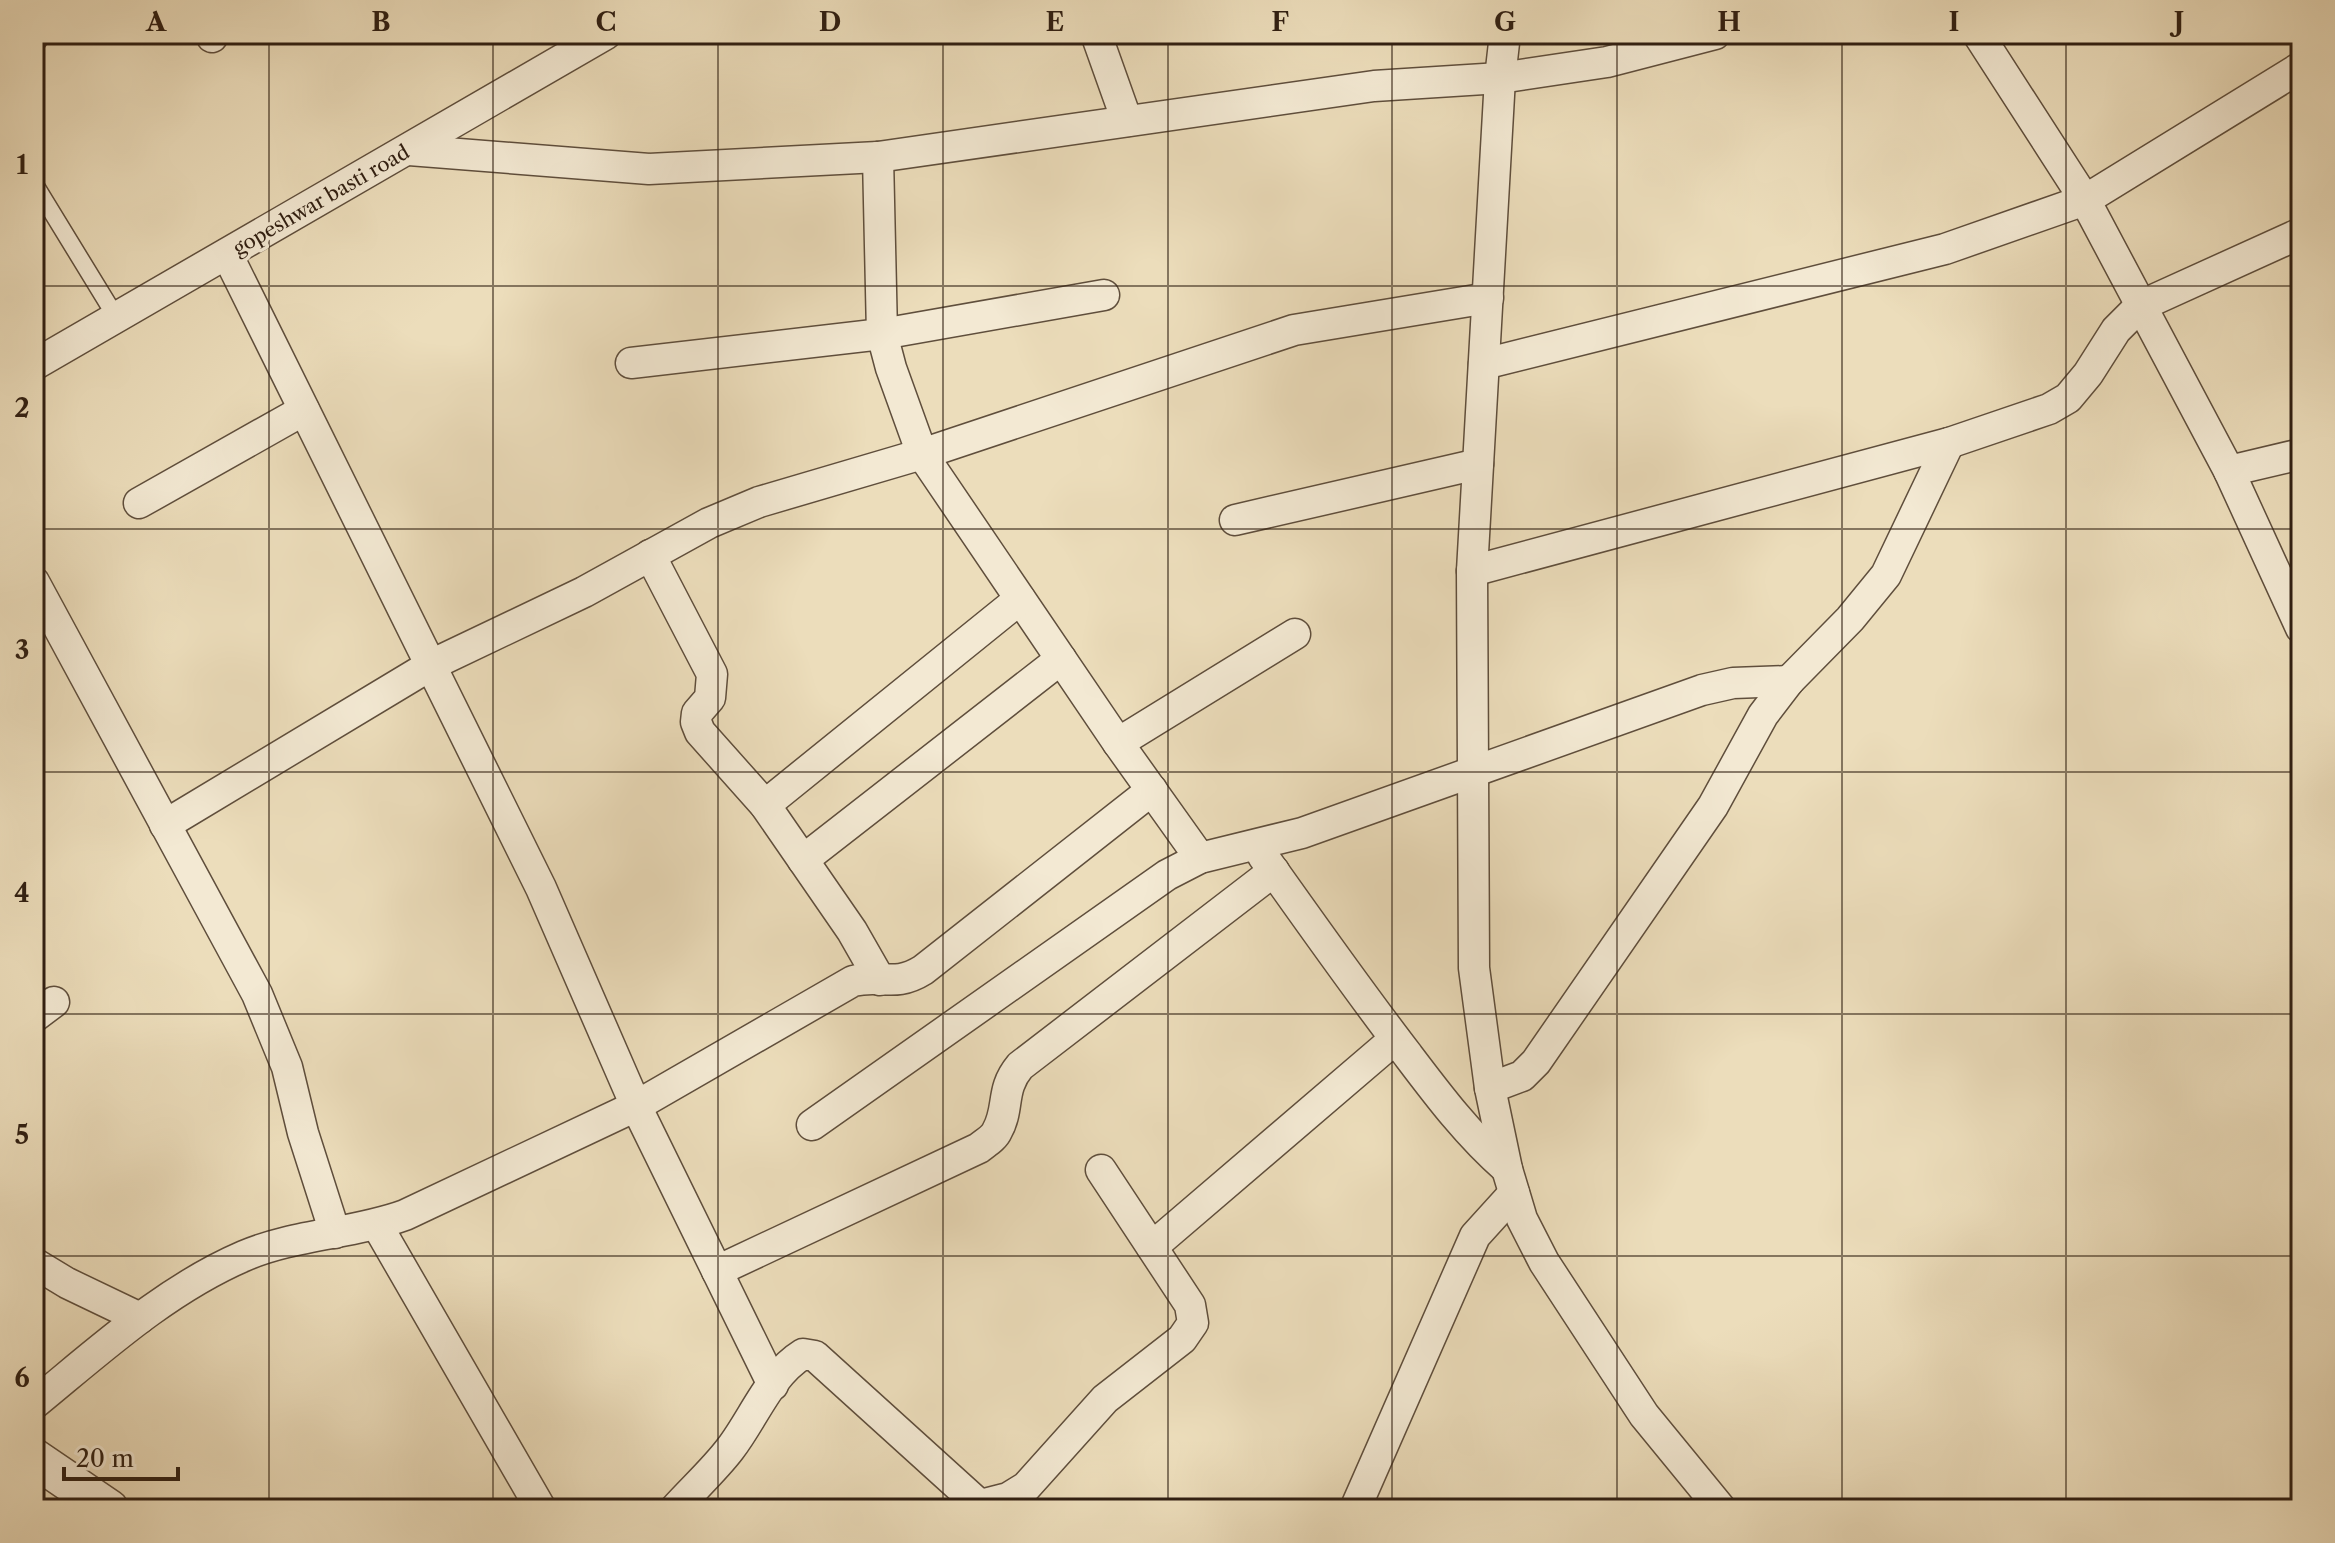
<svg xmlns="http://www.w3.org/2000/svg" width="2335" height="1543" viewBox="0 0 2335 1543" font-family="'Libre Caslon Text',serif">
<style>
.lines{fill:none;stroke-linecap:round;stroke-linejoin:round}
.service-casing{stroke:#5f4e3c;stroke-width:19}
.minor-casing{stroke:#5f4e3c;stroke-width:33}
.tertiary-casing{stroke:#5f4e3c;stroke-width:41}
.service{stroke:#f3e9d3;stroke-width:16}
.minor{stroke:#f3e9d3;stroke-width:30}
.tertiary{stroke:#f3e9d3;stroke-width:38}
.grid{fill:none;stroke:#301f12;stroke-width:2;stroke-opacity:0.55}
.labels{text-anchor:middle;stroke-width:7;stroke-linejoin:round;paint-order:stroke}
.street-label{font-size:20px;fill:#301f12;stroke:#f3e9d3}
.neatline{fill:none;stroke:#301f12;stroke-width:3}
.grid-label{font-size:26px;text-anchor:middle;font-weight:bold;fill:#301f12}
</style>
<rect width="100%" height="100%" fill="#ecddbb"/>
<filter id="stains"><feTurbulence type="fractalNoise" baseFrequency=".0025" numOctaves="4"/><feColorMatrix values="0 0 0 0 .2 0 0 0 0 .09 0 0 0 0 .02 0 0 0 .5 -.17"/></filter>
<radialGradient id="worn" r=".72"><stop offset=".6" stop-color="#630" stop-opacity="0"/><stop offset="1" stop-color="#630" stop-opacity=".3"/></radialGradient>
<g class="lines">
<g class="service-casing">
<g id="service">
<path d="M 34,47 L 43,34"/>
<path d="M 34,183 L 116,317"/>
</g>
</g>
<g class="minor-casing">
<g id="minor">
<path d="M 1096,34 L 1127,121"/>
<path d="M 1505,34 L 1500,78 L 1472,571 L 1474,968 L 1490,1088 L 1507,1169 L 1522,1219 L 1544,1262 L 1644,1415 L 1721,1509"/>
<path d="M 1978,34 L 2085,200 L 2229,471 L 2301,628"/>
<path d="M 212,37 L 214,34"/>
<path d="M 409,150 L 649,169 L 878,157 L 1374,86 L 1500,78 L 1607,62 L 1715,34"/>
<path d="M 878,157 L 882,334 L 891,368 L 922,454 L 1118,743 L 1200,858"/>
<path d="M 227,254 L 541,888 L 636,1106 L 773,1385"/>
<path d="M 631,363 L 882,334 L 1104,295"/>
<path d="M 1484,364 L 1945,249 L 2085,200 L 2301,67"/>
<path d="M 34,365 L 606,34"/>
<path d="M 2229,471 L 2301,454"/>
<path d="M 139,503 L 304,410"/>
<path d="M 1235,520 L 1478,464"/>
<path d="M 650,555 L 712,674 L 710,698 L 697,713 L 696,722 L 700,732 L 765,805 L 852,931 L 880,980"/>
<path d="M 1472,571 L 1949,443 L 2049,409 L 2068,398 L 2088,374 L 2116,330 L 2140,306 L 2301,233"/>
<path d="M 34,582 L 257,994 L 287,1067 L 303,1133 L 335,1233"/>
<path d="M 1118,743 L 1295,634"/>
<path d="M 765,805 L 1020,599"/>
<path d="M 165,825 L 431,665 L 584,592 L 709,523 L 759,502 L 922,454 L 1294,330 L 1488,298"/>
<path d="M 1263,856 C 1310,922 1357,989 1407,1054 C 1438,1095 1468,1135 1507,1169"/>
<path d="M 803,860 L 1061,659"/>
<path d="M 34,1017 L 54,1002"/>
<path d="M 1490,1088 L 1522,1076 L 1536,1062 L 1713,806 L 1763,715 L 1789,681 L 1850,619 L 1886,575 L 1949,443"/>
<path d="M 812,1125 L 1167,875 L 1200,858 L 1302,833 L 1702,690 L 1733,683 L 1789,681"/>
<path d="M 377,1225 L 541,1509"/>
<path d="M 1152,1247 L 1395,1039"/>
<path d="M 34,1263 L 67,1283 L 140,1318"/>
<path d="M 717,1271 L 979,1148 C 985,1143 994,1138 997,1131 C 1010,1108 1000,1090 1020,1066 L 1274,871"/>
<path d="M 34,1404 C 100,1350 165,1290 244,1256 C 295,1234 353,1234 405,1215 L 636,1106 L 853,981 C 882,974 894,988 923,970 L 1152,790"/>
<path d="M 675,1509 C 693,1489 714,1470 730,1449 C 754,1418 769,1375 803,1354 L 815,1356 L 984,1509"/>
<path d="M 965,1509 L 1008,1498 L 1026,1487 L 1105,1399 L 1182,1339 L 1193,1323 L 1190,1305 L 1101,1170"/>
<path d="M 1355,1509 L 1475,1236 L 1514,1193"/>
</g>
</g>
<g class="tertiary-casing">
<path id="tertiary" d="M 34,1458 L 109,1509"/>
</g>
<use href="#service" class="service"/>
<use href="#minor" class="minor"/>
<use href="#tertiary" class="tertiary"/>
</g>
<path class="grid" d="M 269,34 L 269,1509M 493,34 L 493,1509M 718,34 L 718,1509M 943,34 L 943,1509M 1168,34 L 1168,1509M 1392,34 L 1392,1509M 1617,34 L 1617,1509M 1842,34 L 1842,1509M 2066,34 L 2066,1509M 34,286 L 2301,286M 34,529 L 2301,529M 34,772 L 2301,772M 34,1014 L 2301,1014M 34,1256 L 2301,1256"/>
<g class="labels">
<g class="street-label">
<text transform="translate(321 200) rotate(-30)" y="7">gopeshwar basti road</text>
</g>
</g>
<rect width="2335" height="1543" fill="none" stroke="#ecddbb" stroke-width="88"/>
<path d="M64 1467v12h114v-12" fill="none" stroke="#301f12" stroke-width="4"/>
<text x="76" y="1467" font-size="24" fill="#301f12" stroke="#f3e9d3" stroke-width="6" paint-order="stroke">20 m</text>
<rect x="44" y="44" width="2247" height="1455" class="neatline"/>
<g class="grid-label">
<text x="156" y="31">A</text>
<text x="381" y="31">B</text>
<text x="606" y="31">C</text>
<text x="830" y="31">D</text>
<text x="1055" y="31">E</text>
<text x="1280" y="31">F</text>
<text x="1505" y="31">G</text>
<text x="1729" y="31">H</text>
<text x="1954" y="31">I</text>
<text x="2179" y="31">J</text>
<text x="22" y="174">1</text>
<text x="22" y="417">2</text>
<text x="22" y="659">3</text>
<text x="22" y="902">4</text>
<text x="22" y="1144">5</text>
<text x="22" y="1387">6</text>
</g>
<rect width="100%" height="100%" filter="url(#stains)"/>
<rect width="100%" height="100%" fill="url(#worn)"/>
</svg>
